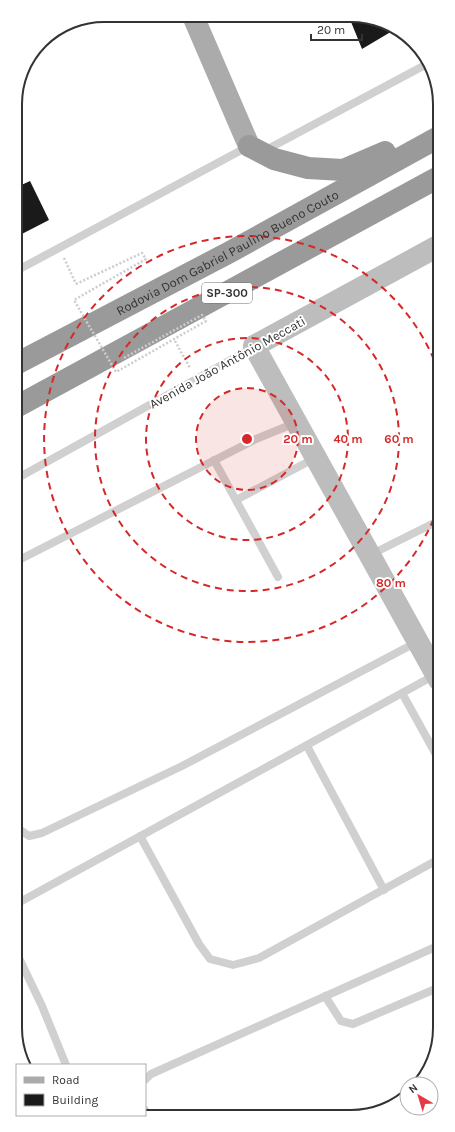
<svg xmlns="http://www.w3.org/2000/svg" width="455" height="1132" viewBox="0 0 455 1132" font-family="Karla,sans-serif">
<style>
.building{fill:#1a1a1a}
.lines{fill:none;stroke-linecap:round;stroke-linejoin:round}
.path{stroke:#cdcdcd;stroke-width:2.5;stroke-dasharray:2 2;stroke-linecap:butt}
.lane{stroke:#d0d0d0;stroke-width:8}
.secondary{stroke:#bdbdbd;stroke-width:22}
.primary{stroke:#ababab;stroke-width:22}
.highway{stroke:#9a9a9a;stroke-width:22}
.path-bridge{stroke:#cdcdcd;stroke-width:2.5;stroke-dasharray:2 2;stroke-linecap:butt}
.ring{fill:none;stroke:#d62828;stroke-width:2;stroke-dasharray:7 5}
.labels{text-anchor:middle;stroke-width:4;stroke-linejoin:round;paint-order:stroke}
.shield{fill:#fff;stroke:#707070;stroke-width:1}
.shield-label{font-size:12px;font-weight:bold;fill:#333}
.street-label{font-size:13px;fill:#333;stroke:#fff}
.rim{fill:none;stroke:#333;stroke-width:2}
.centre{fill:#d62828;stroke:#fff;stroke-width:2}
.ring-label{font-size:12px;text-anchor:middle;font-weight:bold;fill:#d62828;stroke:#fff;stroke-width:4;stroke-linejoin:round;paint-order:stroke}
</style>
<rect width="100%" height="100%" fill="#fff"/>
<g class="building">
<path d="M 349,17 L 368,17 L 394,30 L 362,49 Z"/>
<path d="M 30,181 L 49,220 L 16,237 L 15,188 Z"/>
<path d="M 16,248 L 23,261 L 16,265 Z"/>
</g>
<g class="lines">
<g class="path">
<path d="M 64,258 L 76,284"/>
<path d="M 175,341 L 190,368"/>
</g>
<g class="lane">
<path d="M 264,151 L 427,64"/>
<path d="M 16,271 L 249,146"/>
<path d="M 214,460 L 278,577"/>
<path d="M 16,479 L 254,347"/>
<path d="M 236,500 L 315,458"/>
<path d="M 370,555 L 438,521"/>
<path d="M 17,561 L 256,439 L 295,423"/>
<path d="M 402,693 L 439,760"/>
<path d="M 307,746 L 384,890"/>
<path d="M 17,825 L 19,829 L 29,836 L 42,833 L 182,766 L 417,642"/>
<path d="M 140,836 L 199,944 L 210,959 L 233,965 L 259,958 L 439,859"/>
<path d="M 18,903 L 435,675"/>
<path d="M 18,956 L 42,1006 L 66,1065"/>
<path d="M 325,996 L 341,1021 L 353,1024 L 440,987"/>
<path d="M 145,1080 L 151,1074 L 440,945"/>
<path d="M 145,1110 L 147,1115"/>
</g>
<path class="secondary" d="M 438,246 L 254,346 L 439,680"/>
<path class="primary" d="M 193,16 L 249,146"/>
<g class="highway">
<path d="M 249,146 L 274,159 L 308,168 L 343,170 L 385,152"/>
<path id="s1" d="M 16,364 L 230,252 L 437,138"/>
<path d="M 16,407 L 437,178"/>
</g>
<path class="path-bridge" d="M 76,284 L 142,253 L 146,259 L 74,300 L 116,372 L 206,321 L 202,315 L 122,359"/>
</g>
<circle cx="247" cy="439" r="51" fill="#d62828" fill-opacity=".12"/>
<g class="ring">
<circle cx="247" cy="439" r="51"/>
<circle cx="247" cy="439" r="101"/>
<circle cx="247" cy="439" r="152"/>
<path d="M438 508A203 203 0 1 1 438 370"/>
</g>
<g class="labels">
<rect class="shield" x="202" y="283" width="50" height="20" rx="3"/>
<g class="shield-label">
<text x="227" y="297">SP-300</text>
</g>
<g class="street-label">
<text dy="5" stroke="none"><textPath href="#s1" startOffset="239">Rodovia Dom Gabriel Paulino Bueno Couto</textPath></text>
<text transform="translate(227 362) rotate(-29)" y="5">Avenida João Antônio Meccati</text>
</g>
</g>
<path d="M0 0H455V1132H0ZM104 22H351A82 82 0 0 1 433 104V1028A82 82 0 0 1 351 1110H104A82 82 0 0 1 22 1028V104A82 82 0 0 1 104 22Z" fill="#fff" fill-rule="evenodd"/>
<path class="rim" d="M104 22H351A82 82 0 0 1 433 104V1028A82 82 0 0 1 351 1110H104A82 82 0 0 1 22 1028V104A82 82 0 0 1 104 22Z"/>
<circle cx="247" cy="439" r="6" class="centre"/>
<g class="ring-label">
<text x="298" y="443">20 m</text>
<text x="348" y="443">40 m</text>
<text x="399" y="443">60 m</text>
<text x="391" y="587">80 m</text>
</g>
<rect x="16" y="1064" width="130" height="52" fill="#ffffff" stroke="#adadad"/>
<rect x="24" y="1077" width="20" height="6" fill="#ababab" stroke="#adadad"/>
<text x="52" y="1084" font-size="12" fill="#333333">Road</text>
<rect x="24" y="1094" width="20" height="12" fill="#1a1a1a" stroke="#adadad"/>
<text x="52" y="1104" font-size="12" fill="#333333">Building</text>
<g transform="translate(419 1096) rotate(322)"><circle r="19" fill="#ffffff" stroke="#adadad"/>
<path d="M0-3L7 15L0 10L-7 15Z" fill="#e63946"/>
<text y="-6" font-size="11" font-weight="bold" text-anchor="middle" fill="#333333">N</text>
</g>
<path d="M311 34v6h51v-6" fill="none" stroke="#333333" stroke-width="2"/>
<text x="317" y="34" font-size="12" fill="#333333" stroke="#ffffff" stroke-width="3" paint-order="stroke">20 m</text>
</svg>
